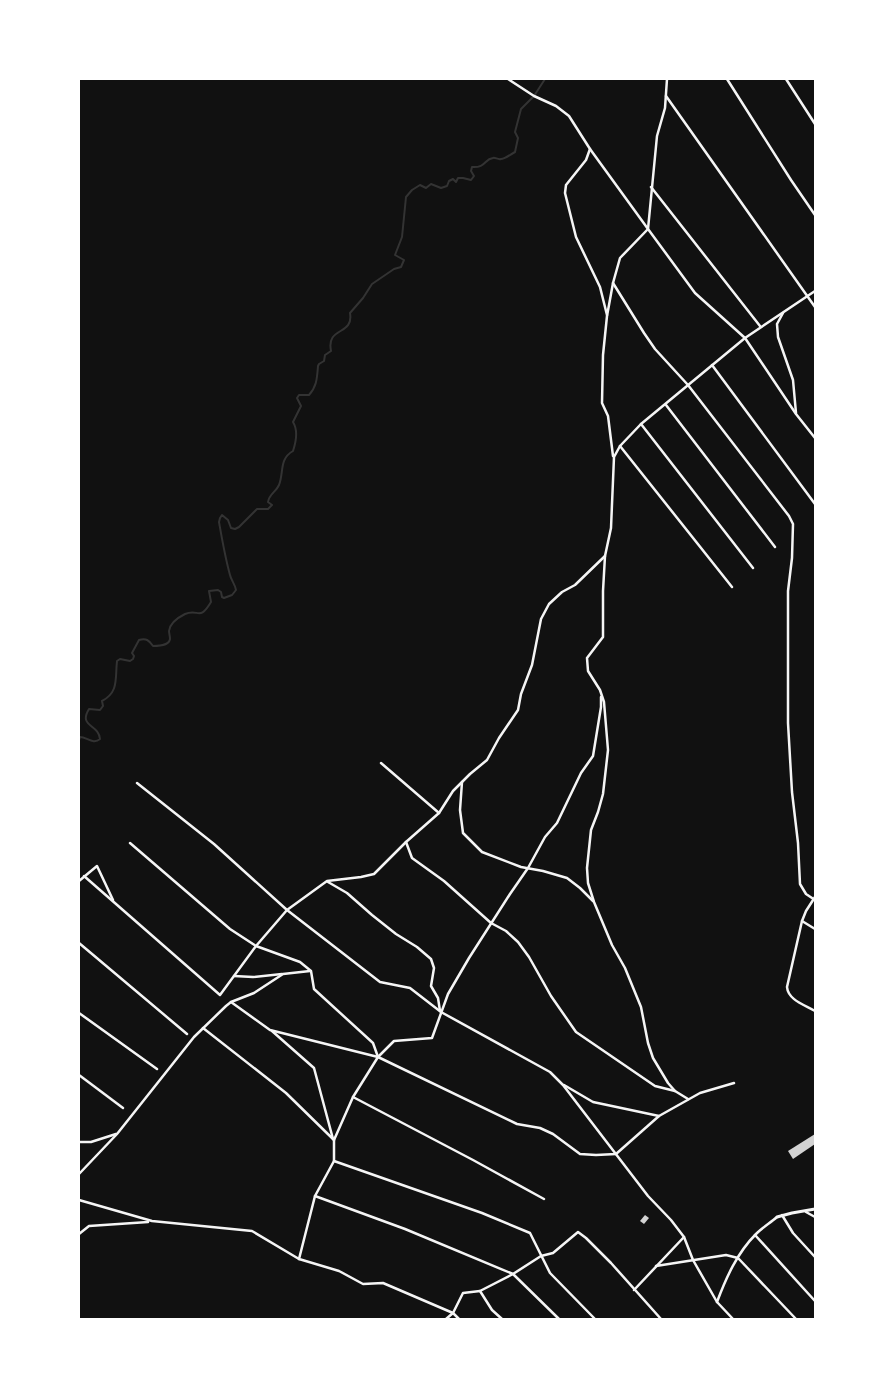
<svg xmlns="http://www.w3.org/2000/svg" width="894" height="1398" viewBox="0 0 894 1398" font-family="Roboto,sans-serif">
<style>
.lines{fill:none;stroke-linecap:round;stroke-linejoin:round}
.stream{stroke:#333;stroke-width:2}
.building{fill:#d3d3d3}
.minor{stroke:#f5f5f5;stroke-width:2.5}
.tertiary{stroke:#f5f5f5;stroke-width:3}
</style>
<rect width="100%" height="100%" fill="#111"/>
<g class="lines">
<path class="stream" d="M 79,740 L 80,737 C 87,737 93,745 100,739 C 99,724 78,727 89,709 L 100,710 L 103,706 L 102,701 C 119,692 115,679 117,661 L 120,659 L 130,661 L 133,659 L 134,656 L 132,653 L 139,640 C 146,638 149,640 153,646 C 158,646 169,646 170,639 C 170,636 169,633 169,631 C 170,623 179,617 185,614 C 199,608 199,622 211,602 L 209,591 L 218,590 L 221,592 L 222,597 L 224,598 L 232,595 L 236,590 C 235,584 231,580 230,575 C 225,557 222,539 219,522 L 220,518 L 222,515 L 228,520 L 231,528 L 235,529 L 239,527 L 257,509 L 268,509 L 272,505 L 268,502 C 269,494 276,492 279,485 C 284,472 279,459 293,451 C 296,442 298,430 293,422 L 301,406 L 297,398 L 299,395 L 309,395 C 317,386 317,378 318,366 L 319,364 L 324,361 L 325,355 L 331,351 C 326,326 354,336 350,313 L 363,298 L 372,284 L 394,269 L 401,267 L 404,260 L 395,255 L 402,237 L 406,197 L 412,190 L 420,185 L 426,188 L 431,184 L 441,188 L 447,186 L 449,181 L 453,179 L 456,182 L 458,178 L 463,178 L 471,180 L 474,176 L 471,171 L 472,167 C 486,168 484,159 493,158 C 495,157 498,160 501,159 C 505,159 511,154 515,152 L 518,138 L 515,132 L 521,109 L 534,96 L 545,79"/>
</g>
<g class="building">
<path d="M 815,1134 L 815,1144 L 793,1159 L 788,1151 Z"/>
<path d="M 645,1215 L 649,1218 L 644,1224 L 640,1221 Z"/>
</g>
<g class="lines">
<g class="minor">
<path d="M 508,79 L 534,96 L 556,106 L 569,116 L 590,149 L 648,229 L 620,258 L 613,283 L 607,316 L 603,355 L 602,403 L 608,416 L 613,456"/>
<path d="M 667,79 L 665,108 L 657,136 L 648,229 L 695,293 L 745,338 L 796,414 L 815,438"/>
<path d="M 727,79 L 791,180 L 815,215"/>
<path d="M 786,79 L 815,124"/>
<path d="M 666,96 L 815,307"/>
<path d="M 590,149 L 586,160 L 566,185 L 565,193 L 576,237 L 600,287 L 607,315"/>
<path d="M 651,187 L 760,326"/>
<path d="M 613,283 L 644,333 L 655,349 L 688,385 L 789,516 L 793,524 L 792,558 L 788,591 L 788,723 L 792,792 L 798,843 L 800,884 L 806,894 L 815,900"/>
<path d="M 783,313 L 777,324 L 778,337 L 793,380 L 796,413"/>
<path d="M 712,365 L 815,504"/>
<path d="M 666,405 L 775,547"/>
<path d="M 641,424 L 753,568"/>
<path d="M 620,446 L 732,587"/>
<path d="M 381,763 L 439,813"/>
<path d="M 462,782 L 460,810 L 463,833 L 482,852 L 521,867 L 543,871 L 567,878 L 580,888 L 593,901"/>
<path d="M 137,783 L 214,844 L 287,910 L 380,982 L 410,988 L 441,1012 L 550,1072 L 563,1085 L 648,1196 L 671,1220 L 684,1237 L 693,1260 L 717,1302 L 733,1319"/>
<path d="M 406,842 L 412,858 L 444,881 L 491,923 L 506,931 L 518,942 L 529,957 L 551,996 L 576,1032 L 655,1086 L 675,1091 L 688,1099"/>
<path d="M 130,843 L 230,929 L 256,946 L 300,962 L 311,971 L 314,989 L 373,1043 L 378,1057 L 517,1124 L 540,1128 L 553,1134 L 580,1154 L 596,1155 L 616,1154 L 659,1116 L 700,1093 L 734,1083"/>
<path d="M 84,876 L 220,995 L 256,946 L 287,910 L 327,881 L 361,877 L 374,874 L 406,842 L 439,813 L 453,791 L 470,774 L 487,760 L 499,738 L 518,710 L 521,694 L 532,665 L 541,619 L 549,604 L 562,592 L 575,585 L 605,556"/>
<path d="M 79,881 L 97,866 L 113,900"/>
<path d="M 328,882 L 347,893 L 372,915 L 396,934 L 417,947 L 431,959 L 434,968 L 431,986 L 438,998 L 440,1011"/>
<path d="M 815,897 L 806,911 L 802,921 L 787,987 C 788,1000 805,1005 815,1011"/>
<path d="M 802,921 L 815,929"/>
<path d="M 79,943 L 187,1034"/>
<path d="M 234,976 L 253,977 L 282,974"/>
<path d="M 231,1002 L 270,1030 L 378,1057 L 394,1041 L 432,1038 L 448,994 L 469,958 L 510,894 L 528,868 L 545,837 L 557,823 L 581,773 L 593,756 L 601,707 L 601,697"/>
<path d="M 79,1013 L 157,1069"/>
<path d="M 203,1028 L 286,1093 L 334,1140"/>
<path d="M 272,1031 L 314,1068 L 333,1139"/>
<path d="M 378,1057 L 353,1097 L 334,1140 L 334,1161 L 315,1196 L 299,1259 L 339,1271 L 363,1284 L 383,1283 L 453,1313 L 459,1319"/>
<path d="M 79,1075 L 123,1108"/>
<path d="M 564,1085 L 593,1102 L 659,1116"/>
<path d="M 675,1091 L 668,1083 L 653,1058 L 648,1043 L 641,1007 L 625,968 L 612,945 L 594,902 L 588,883 L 587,868 L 591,830 L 598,812 L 603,794 L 608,750 L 604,702 L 600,690 L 588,671 L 587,658 L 603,637 L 603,591 L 605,556 L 611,528 L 614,457 L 620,446 L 641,424 L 745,338 L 815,291"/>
<path d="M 353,1097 L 473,1160 L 544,1199"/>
<path d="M 79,1142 L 91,1142 L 116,1134"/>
<path d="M 334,1161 L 482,1213 L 530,1233 L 550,1273 L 595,1319"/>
<path d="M 79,1174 L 117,1134 L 194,1037 L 226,1006 L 231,1002 L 254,993 L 283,974 L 310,971"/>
<path d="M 315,1196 L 405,1229 L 513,1274 L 559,1319"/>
<path d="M 79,1200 L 152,1221 L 252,1231 L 299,1259"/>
<path d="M 806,1212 L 815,1217"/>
<path d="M 782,1215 L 793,1233 L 815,1257"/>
<path d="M 79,1234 L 89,1226 L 148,1222"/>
<path d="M 755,1235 L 815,1301"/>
<path d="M 656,1266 L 726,1255 L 738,1258 L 796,1319"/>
<path d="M 634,1290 L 684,1237"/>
<path d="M 480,1291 L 492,1310 L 502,1319"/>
<path d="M 717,1302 C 726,1278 737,1253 756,1234 C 762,1228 770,1223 777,1217"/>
<path d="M 446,1319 L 453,1313 L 463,1293 L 480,1291 L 513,1274 L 541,1256 L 553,1253 L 578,1232 L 586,1238 L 611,1263 L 661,1319"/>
</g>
<path class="tertiary" d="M 777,1217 L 792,1213 L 815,1209"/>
</g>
<rect width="894" height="1398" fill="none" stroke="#ffffff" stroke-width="160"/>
</svg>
